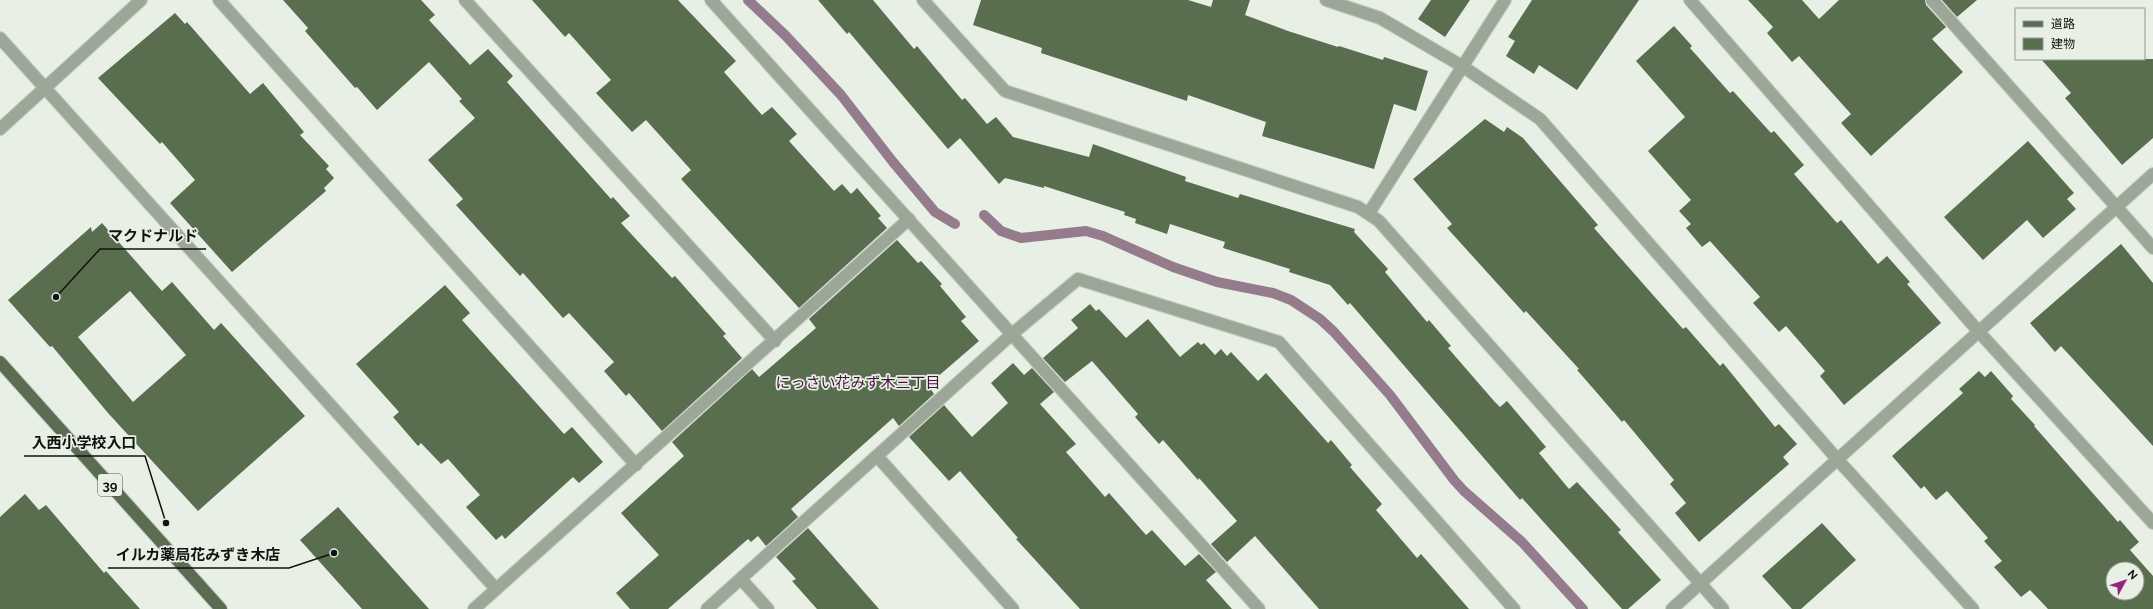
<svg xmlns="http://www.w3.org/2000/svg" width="2153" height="609" viewBox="0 0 2153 609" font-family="Raleway,'Noto Sans JP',sans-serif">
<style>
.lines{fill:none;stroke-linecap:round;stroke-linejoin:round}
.stream{stroke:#957c8d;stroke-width:10}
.building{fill:#586e4f;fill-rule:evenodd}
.minor-casing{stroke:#c5ccc3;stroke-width:14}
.primary-casing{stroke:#c5ccc3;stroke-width:14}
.minor{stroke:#9ca798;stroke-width:12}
.primary{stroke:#5a6d53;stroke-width:12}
.labels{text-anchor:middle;stroke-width:3.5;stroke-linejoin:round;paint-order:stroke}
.shield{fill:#e8f0e5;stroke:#51554f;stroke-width:1}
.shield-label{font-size:13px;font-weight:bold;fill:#10120f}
.neighbourhood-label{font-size:15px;fill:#47103c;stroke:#e8f0e5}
.leader{fill:none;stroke:#10120f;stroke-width:1.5}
.callout-dot{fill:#10120f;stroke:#e8f0e5;stroke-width:1.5}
.callout-label{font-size:15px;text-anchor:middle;font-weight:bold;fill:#10120f;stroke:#e8f0e5;stroke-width:3.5;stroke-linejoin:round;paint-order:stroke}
</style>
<rect width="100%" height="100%" fill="#e8f0e5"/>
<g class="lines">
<g class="stream">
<path d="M 748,0 L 785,35 L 841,95 L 893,162 L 935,212 L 955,224"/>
<path d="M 984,215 L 1001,231 L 1021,238 L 1086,231 L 1103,236 L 1173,267 L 1217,282 L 1273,293 L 1291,300 L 1320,319 L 1334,332 L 1390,395 L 1454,480 L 1464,491 L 1522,542 L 1583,609"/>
</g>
</g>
<g class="building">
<path d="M 283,0 L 421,0 L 435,15 L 429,20 L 470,65 L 488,49 L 513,76 L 507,82 L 611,199 L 613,197 L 630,216 L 621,223 L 672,278 L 675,276 L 726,334 L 723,336 L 742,358 L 662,431 L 629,393 L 626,396 L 604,371 L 614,362 L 569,313 L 563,318 L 523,273 L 520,276 L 456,205 L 463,199 L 428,160 L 475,118 L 459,101 L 462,99 L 429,62 L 377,110 L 357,87 L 355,88 L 305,31 L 308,28 Z"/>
<path d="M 532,0 L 678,0 L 736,61 L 724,72 L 762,115 L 772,107 L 797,134 L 789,141 L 834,191 L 842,184 L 851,194 L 857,188 L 881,216 L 878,218 L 887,228 L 799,308 L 681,179 L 691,170 L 646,120 L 632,132 L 596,93 L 611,80 L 569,33 L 565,37 Z"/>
<path d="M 818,0 L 873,0 L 914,49 L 917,46 L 962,100 L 965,98 L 987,124 L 996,117 L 1013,137 L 1089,157 L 1093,144 L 1186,177 L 1185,181 L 1238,198 L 1240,194 L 1355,229 L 1354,232 L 1388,269 L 1385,272 L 1427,322 L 1429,320 L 1451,346 L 1448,348 L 1494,401 L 1500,407 L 1507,401 L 1546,447 L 1539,453 L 1569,489 L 1577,482 L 1621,530 L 1618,532 L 1661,580 L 1628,609 L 1622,609 L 1522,498 L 1520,500 L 1350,303 L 1348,305 L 1330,285 L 1289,272 L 1290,269 L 1223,248 L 1225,242 L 1170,224 L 1167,234 L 1135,223 L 1136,219 L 1124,215 L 1125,212 L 1044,186 L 1044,188 L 1005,178 L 999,184 L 960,138 L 948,149 L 849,32 L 847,34 Z"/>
<path d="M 981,0 L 1188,0 L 1211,7 L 1213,0 L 1250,0 L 1245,15 L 1288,31 L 1338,47 L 1339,46 L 1383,60 L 1384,57 L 1428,71 L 1416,111 L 1394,104 L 1374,169 L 1262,136 L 1266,122 L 1188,95 L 1187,101 L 1041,53 L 1042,48 L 973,25 Z"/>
<path d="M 1431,0 L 1470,0 L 1445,37 L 1418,19 Z"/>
<path d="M 1532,0 L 1639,0 L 1577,90 L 1539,65 L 1534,74 L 1506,56 L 1515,41 L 1508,37 Z"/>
<path d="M 1748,0 L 1802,0 L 1819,19 L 1839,0 L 1925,0 L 1926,5 L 1946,27 L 1932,39 L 1963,72 L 1871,156 L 1841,123 L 1851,114 L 1799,56 L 1792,62 L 1767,33 L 1773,27 Z"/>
<path d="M 1942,0 L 1977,0 L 1957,17 Z"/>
<path d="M 175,13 L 185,24 L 187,22 L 250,94 L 263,83 L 304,132 L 300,135 L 329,166 L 326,169 L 334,178 L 324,188 L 326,191 L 232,272 L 170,203 L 195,180 L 162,142 L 160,144 L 98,78 Z"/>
<path d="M 1674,26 L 1692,46 L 1690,48 L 1730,93 L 1733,91 L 1771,133 L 1774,131 L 1804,165 L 1794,174 L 1837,223 L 1841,220 L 1878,264 L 1887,256 L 1910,282 L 1907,284 L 1941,323 L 1844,405 L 1820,376 L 1825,371 L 1786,326 L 1779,332 L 1753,303 L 1760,297 L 1710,241 L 1702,247 L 1686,228 L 1691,224 L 1679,211 L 1691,200 L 1648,151 L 1685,117 L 1636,61 Z"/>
<path d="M 2041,59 L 2153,59 L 2153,138 L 2122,165 L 2065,98 L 2071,93 Z"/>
<path d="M 1485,119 L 1504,132 L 1507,127 L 1523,138 L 1598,225 L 1594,228 L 1683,329 L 1686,327 L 1720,366 L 1723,363 L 1775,427 L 1779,424 L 1797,444 L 1783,457 L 1789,464 L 1699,542 L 1675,513 L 1686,503 L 1670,484 L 1674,480 L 1624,420 L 1622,422 L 1598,394 L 1577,370 L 1579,369 L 1526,311 L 1524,313 L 1447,228 L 1452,224 L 1413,179 Z"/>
<path d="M 2028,141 L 2074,193 L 2067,199 L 2076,209 L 2043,238 L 2027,220 L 1983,260 L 1944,217 Z"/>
<path d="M 102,223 L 162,291 L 172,282 L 214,330 L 221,323 L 305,416 L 198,511 L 108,413 L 52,346 L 50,347 L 8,300 L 91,227 L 92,232 ZM 130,291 L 186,355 L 133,402 L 78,337 Z"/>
<path d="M 897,240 L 918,263 L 921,261 L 942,284 L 940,286 L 966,317 L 961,321 L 979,341 L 928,385 L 934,394 L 899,426 L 893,418 L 791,509 L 798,517 L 766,546 L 758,536 L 751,542 L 748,539 L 668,609 L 630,609 L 616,593 L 659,555 L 621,513 L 684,456 L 672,442 L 752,369 L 759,377 L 816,328 L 809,319 Z"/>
<path d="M 2121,244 L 2153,283 L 2153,446 L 2061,346 L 2055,352 L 2030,323 Z"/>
<path d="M 445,285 L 470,313 L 462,320 L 564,434 L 572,427 L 603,462 L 579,483 L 573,477 L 505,539 L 502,535 L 496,540 L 466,507 L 480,495 L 448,459 L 441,464 L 421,443 L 418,446 L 393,417 L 399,412 L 356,364 Z"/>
<path d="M 1090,304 L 1096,311 L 1099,309 L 1126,338 L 1148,319 L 1180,357 L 1198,342 L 1201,345 L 1204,343 L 1215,355 L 1221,349 L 1227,356 L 1231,352 L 1258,381 L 1266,373 L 1328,443 L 1331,440 L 1352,465 L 1350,467 L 1382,504 L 1376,510 L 1417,558 L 1421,554 L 1469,609 L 1319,609 L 1255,536 L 1227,562 L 1211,544 L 1237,521 L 1199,478 L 1198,480 L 1163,440 L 1159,444 L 1135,417 L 1138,414 L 1092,361 L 1065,382 L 1043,358 L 1078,328 L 1071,320 Z"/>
<path d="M 1013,363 L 1024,375 L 1032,368 L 1054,392 L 1040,404 L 1076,444 L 1066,452 L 1105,497 L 1109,493 L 1146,535 L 1152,530 L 1185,566 L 1199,554 L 1216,572 L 1206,580 L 1232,609 L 1080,609 L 1016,539 L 1018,538 L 960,471 L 949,481 L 909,437 L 944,405 L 972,437 L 1008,403 L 991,383 Z"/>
<path d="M 1979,371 L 1985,377 L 1991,371 L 2013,396 L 2011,399 L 2035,425 L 2034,426 L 2118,522 L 2120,520 L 2139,542 L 2130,550 L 2153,576 L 2153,609 L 2048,609 L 2030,590 L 2021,597 L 1994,567 L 2002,561 L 1984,541 L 1988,538 L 1947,491 L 1936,500 L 1924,486 L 1921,489 L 1892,456 L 1963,393 L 1959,389 ZM 2113,569 L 2137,569 L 2137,593 L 2113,593 Z"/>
<path d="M 25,494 L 39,510 L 46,505 L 104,573 L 106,571 L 140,609 L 0,609 L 0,517 Z"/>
<path d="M 338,507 L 429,609 L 362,609 L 300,540 Z"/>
<path d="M 1822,523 L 1856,560 L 1801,609 L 1792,609 L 1762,576 Z"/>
<path d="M 808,528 L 837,561 L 879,609 L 817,609 L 792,581 L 796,579 L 776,557 Z"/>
</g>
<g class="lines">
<g class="minor-casing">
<g id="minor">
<path d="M 219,0 L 636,465"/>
<path d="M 465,0 L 775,341"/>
<path d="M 711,0 L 1259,609"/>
<path d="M 923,0 L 1005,91 L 1358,207 L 1379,221 L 1723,609"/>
<path d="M 1326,0 L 1380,18 L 1462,66 L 1540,119 L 1838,460 L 1973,609"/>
<path d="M 1690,0 L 1979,332 L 2153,523"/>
<path d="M 1932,0 L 2153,248"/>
<path d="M 0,38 L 496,589"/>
<path d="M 0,129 L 141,0"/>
<path d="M 1369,213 L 1505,0"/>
<path d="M 877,456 L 1013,609"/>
<path d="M 741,579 L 768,609"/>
<path d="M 474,609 L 909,219"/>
<path d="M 707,609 L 1012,334 L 1078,279 L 1279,342 L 1514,609"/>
<path d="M 1672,609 L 2153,174"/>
</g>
</g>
<g class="primary-casing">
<path id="primary" d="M 0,362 L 221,609"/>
</g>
<use href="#minor" class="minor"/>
<use href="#primary" class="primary"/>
</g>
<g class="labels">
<rect class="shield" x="98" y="474" width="24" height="22" rx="3"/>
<g class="shield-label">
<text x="110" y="490">39</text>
</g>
<g class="neighbourhood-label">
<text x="858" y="388">にっさい花みず木三丁目</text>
</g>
</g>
<path class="leader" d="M56 297L100 249H206M166 523L145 456H24M334 553L289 568H108"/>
<g class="callout-dot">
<circle cx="56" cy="297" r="4"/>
<circle cx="166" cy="523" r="4"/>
<circle cx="334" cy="553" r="4"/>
</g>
<g class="callout-label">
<text x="153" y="241">マクドナルド</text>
<text x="84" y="448">入西小学校入口</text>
<text x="198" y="560">イルカ薬局花みずき木店</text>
</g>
<rect x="2015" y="8" width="130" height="52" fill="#e8f0e5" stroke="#92978f"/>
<rect x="2023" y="21" width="20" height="6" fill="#5a6d53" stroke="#92978f"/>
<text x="2051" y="28" font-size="12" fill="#10120f">道路</text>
<rect x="2023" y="38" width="20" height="12" fill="#586e4f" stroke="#92978f"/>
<text x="2051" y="48" font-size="12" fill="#10120f">建物</text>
<g transform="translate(2125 581) rotate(50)"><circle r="19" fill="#e8f0e5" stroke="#92978f"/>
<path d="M0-3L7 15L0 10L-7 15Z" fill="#972380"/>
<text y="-6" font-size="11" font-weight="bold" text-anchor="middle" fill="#10120f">N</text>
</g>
</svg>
